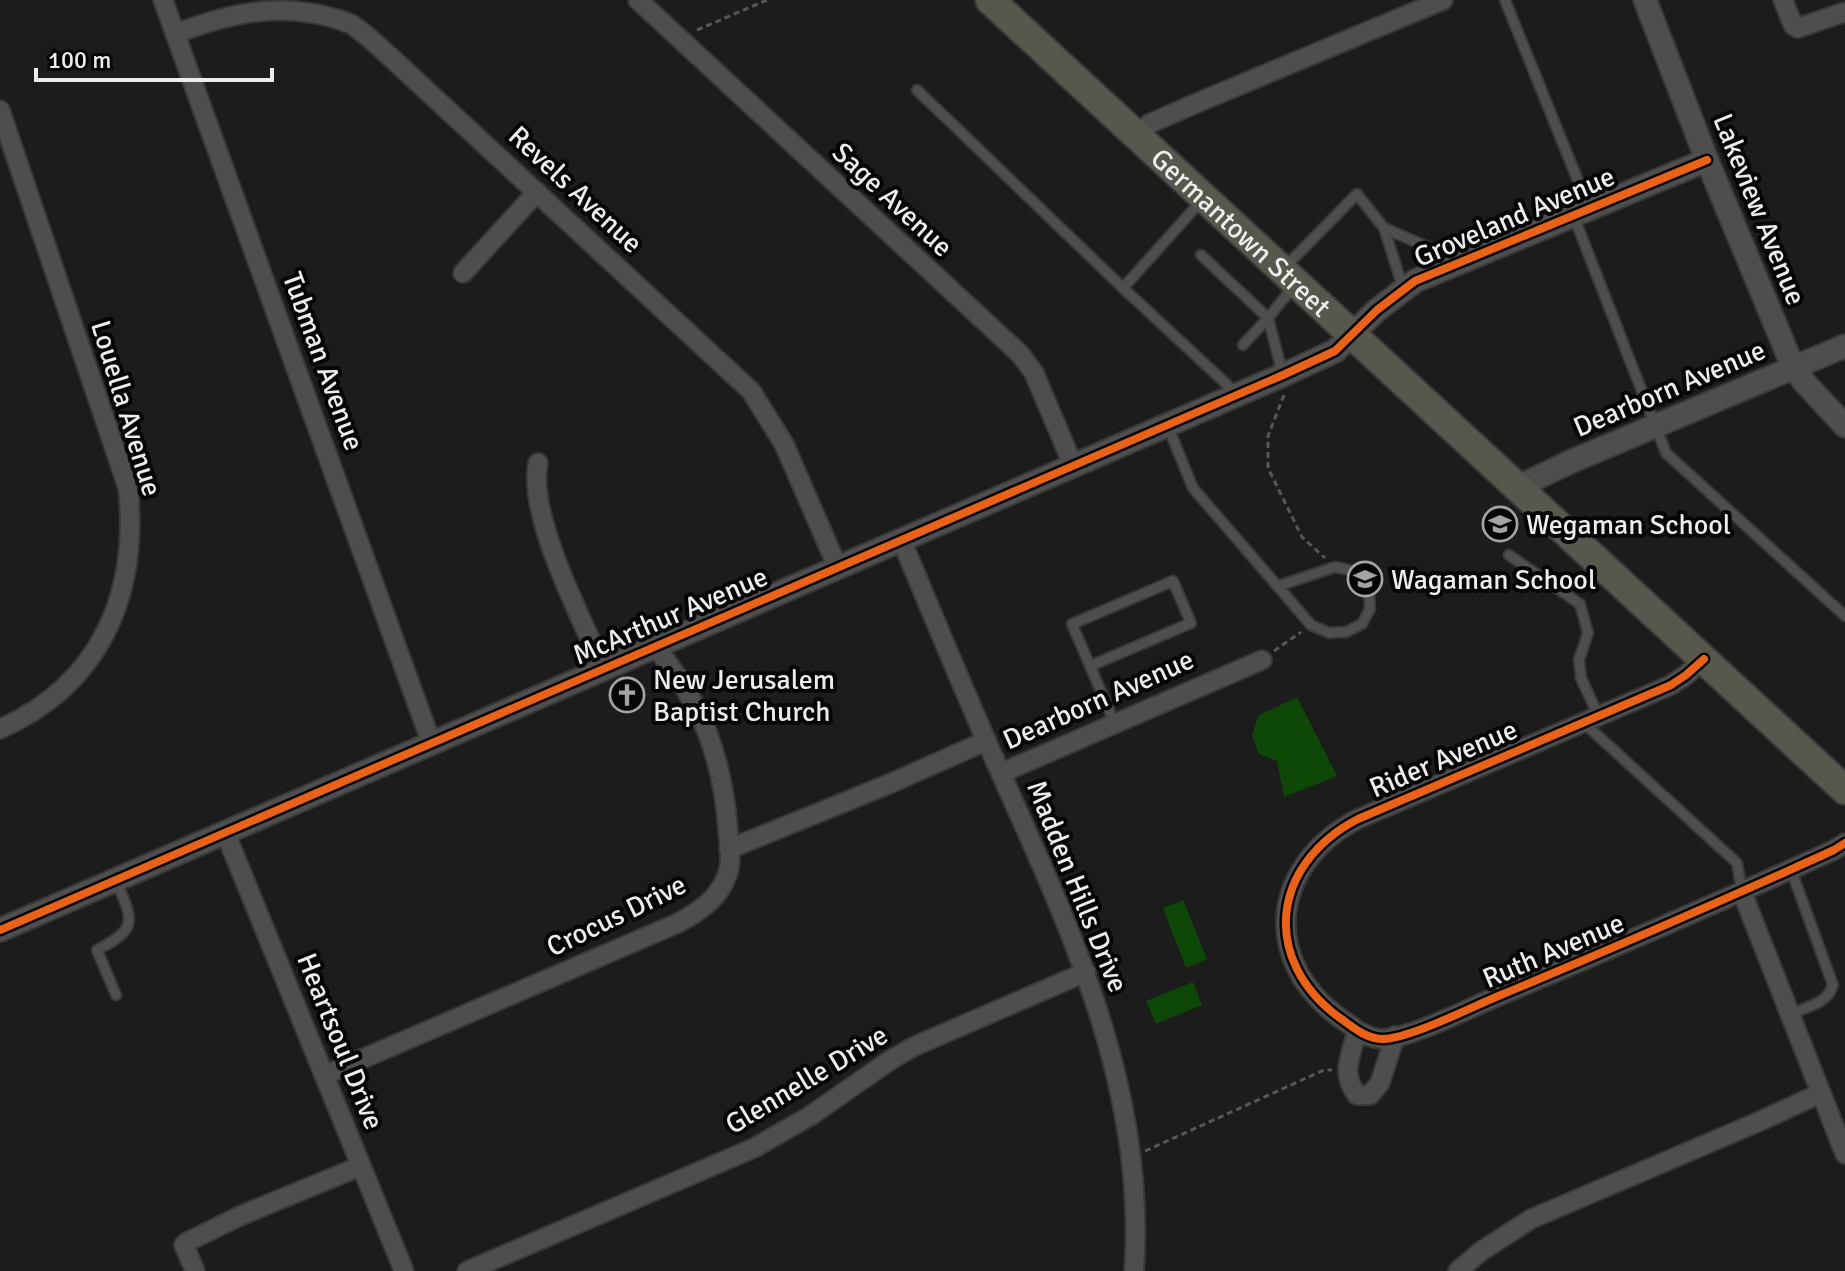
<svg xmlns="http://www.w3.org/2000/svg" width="1845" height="1271" viewBox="0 0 1845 1271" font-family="Signika,sans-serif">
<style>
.green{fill:#0d4806}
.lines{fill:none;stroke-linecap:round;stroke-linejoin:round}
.service-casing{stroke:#383839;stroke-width:13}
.minor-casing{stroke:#383839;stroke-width:22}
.tertiary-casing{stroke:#383839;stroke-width:26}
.primary-casing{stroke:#383839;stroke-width:32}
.path{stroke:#575758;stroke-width:3;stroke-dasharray:6 4;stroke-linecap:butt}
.service{stroke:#4e4e4f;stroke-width:9}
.minor{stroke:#4e4e4f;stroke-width:18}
.tertiary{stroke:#4e4e4f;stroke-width:22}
.primary{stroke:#57574c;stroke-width:28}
.cycleway-casing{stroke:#060607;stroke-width:13}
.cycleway{stroke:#ea6118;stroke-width:8}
.labels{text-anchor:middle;stroke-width:8;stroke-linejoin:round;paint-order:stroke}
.street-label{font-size:28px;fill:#ededee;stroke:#060607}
.poi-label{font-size:28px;fill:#ededee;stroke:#060607;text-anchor:start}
</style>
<rect width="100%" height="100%" fill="#1c1c1d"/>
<g class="green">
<path d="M 1297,697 L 1337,776 L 1284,797 L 1277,761 L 1259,754 L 1252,736 L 1258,716 Z"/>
<path d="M 1183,900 L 1207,959 L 1186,968 L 1163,908 Z"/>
<path d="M 1193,982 L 1202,1005 L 1156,1024 L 1146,1001 Z"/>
</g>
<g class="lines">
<g class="service-casing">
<g id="service">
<path d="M 1505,0 L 1589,208"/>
<path d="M 917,90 L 1123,288 L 1235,392"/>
<path d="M 1574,217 L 1666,453 L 1845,616"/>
<path d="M 1384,228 L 1430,248 L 1440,268"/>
<path d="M 1201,255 L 1268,318 L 1243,345"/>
<path d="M 1285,267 L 1357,194 L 1384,228 L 1403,288"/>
<path d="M 1123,288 L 1202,200"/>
<path d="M 1283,375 L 1268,318 L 1294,286"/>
<path d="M 1168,427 L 1193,488 L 1311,625 L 1329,633 L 1346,632 L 1362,624 L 1370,609 L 1369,592 L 1354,571 L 1335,567 L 1278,586"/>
<path d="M 1509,555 L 1580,604 L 1588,633 L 1579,660 L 1581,678 L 1598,715"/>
<path d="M 1090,666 L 1191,623 L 1173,581 L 1072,624 L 1115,724"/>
<path d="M 1584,723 L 1737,863 L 1742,892"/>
<path d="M 1791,870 L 1833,985 C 1828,1003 1807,1007 1791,1014"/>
<path d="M 116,880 C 132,920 140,928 97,950 L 116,995"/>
</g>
</g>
<g class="minor-casing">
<g id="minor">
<path d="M 163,0 L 431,742"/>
<path d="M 638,0 L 1020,354 L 1034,373 L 1073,465"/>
<path d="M 1783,0 L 1793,25 L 1798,28 L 1845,12"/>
<path d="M 175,34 C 234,11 290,0 351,24 C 363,32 374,42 385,52 L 751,391 L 784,444 L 837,566"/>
<path d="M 0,110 L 128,488 C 139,594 101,684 0,729"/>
<path d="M 1138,136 L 1149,124 L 1192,105 L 1443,0"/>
<path d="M 463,273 L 537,192"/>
<path d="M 538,463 C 527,514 581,618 603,667"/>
<path d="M 901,539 C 929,606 957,674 986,740 C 1061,910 1148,1079 1134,1271"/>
<path d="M 1704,659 L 1686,675 L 1671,685 L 1358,819 C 1271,864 1260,960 1340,1018 C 1353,1027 1366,1039 1383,1039 C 1408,1039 1470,1008 1496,997 C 1609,950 1722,901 1834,850 L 1845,843"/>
<path d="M 1001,773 L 1262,660"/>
<path d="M 225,832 L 404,1271"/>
<path d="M 729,849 L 889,784 L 986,741"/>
<path d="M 1742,892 L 1845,1154"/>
<path d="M 1357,1031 C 1351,1056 1340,1073 1357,1095 L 1370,1095 L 1380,1083 L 1395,1036"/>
<path d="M 325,1075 L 678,923 C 698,912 717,900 726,878 C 733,863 729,845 728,830 C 722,754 702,705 655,646"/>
<path d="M 195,1271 L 184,1245 L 187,1242 L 242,1215 L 361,1166"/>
<path d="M 467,1271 L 754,1148 L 810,1116 L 892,1059 L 915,1046 L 1086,972"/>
<path d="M 1458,1271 L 1480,1252 L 1531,1219 L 1758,1122 L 1821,1093"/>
</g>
</g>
<g class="tertiary-casing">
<g id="tertiary">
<path d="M 1645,0 L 1707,160 L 1793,367 L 1805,383 L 1845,426"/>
<path d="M 1518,487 L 1570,462 L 1845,346"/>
<path d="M 0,930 C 427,744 855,560 1283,375 L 1335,351 L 1377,310 L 1415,281 L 1707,160"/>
</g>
</g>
<g class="primary-casing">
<g id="primary">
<path id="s1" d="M 990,0 L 1845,790"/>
</g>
</g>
<g class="path">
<path d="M 697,30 L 767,0"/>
<path d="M 1284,395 L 1268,436 L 1268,468 L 1302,537 L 1325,558"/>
<path d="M 1274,651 L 1301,632"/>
<path d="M 1145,1151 L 1324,1070 L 1332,1070"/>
</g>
<use href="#service" class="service"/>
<use href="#minor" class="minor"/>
<use href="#tertiary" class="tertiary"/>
<use href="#primary" class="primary"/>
<g class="cycleway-casing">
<g id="cycleway">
<path d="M 1704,659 L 1686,675 L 1671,685 L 1358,819 C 1271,864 1260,960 1340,1018 C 1353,1027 1366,1039 1383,1039 C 1408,1039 1470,1008 1496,997 C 1609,950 1722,901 1834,850 L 1845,843"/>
<path d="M 0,930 C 427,744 855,560 1283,375 L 1335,351 L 1377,310 L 1415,281 L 1707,160"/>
</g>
</g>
<use href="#cycleway" class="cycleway"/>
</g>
<defs>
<g id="school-ring" transform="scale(1.8)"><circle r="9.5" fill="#060607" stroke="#a4a4a5" stroke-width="1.5"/><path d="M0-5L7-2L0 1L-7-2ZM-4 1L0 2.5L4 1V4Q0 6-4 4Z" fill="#a4a4a5"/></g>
<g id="church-ring" transform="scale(1.8)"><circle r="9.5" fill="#060607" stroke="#a4a4a5" stroke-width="1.5"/><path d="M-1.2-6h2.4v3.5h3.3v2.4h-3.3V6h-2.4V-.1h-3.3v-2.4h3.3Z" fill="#a4a4a5"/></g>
</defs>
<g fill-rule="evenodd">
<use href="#school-ring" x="1500" y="524"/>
<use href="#school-ring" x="1365" y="579"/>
<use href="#church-ring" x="627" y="695"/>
</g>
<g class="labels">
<g class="street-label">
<text transform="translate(576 189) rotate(43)" y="10">Revels Avenue</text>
<text transform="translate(893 199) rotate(43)" y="10">Sage Avenue</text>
<text transform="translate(1760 209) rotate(68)" y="10">Lakeview Avenue</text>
<text transform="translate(1514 216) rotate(-23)" y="10">Groveland Avenue</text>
<text dy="10" stroke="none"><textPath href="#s1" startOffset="342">Germantown Street</textPath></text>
<text transform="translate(324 361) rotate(70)" y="10">Tubman Avenue</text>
<text transform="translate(1669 388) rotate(-23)" y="10">Dearborn Avenue</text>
<text transform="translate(127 408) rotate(73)" y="10">Louella Avenue</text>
<text transform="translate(670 615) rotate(-23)" y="10">McArthur Avenue</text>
<text transform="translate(1098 699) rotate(-24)" y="10">Dearborn Avenue</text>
<text transform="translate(1443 758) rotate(-23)" y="10">Rider Avenue</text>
<text transform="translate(1078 886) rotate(68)" y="10">Madden Hills Drive</text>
<text transform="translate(616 915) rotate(-26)" y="10">Crocus Drive</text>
<text transform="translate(1553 950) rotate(-23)" y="10">Ruth Avenue</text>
<text transform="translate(341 1041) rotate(68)" y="10">Heartsoul Drive</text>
<text transform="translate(806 1079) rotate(-31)" y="10">Glennelle Drive</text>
</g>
<g class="poi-label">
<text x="1526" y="534">Wegaman School</text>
<text x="1391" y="589">Wagaman School</text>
<text x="653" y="689">New Jerusalem<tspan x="653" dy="32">Baptist Church</tspan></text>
</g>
</g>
<path d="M36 68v12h236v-12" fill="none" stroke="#ededee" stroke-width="4"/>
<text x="48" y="68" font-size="24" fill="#ededee" stroke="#060607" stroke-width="6" paint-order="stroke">100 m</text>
</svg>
